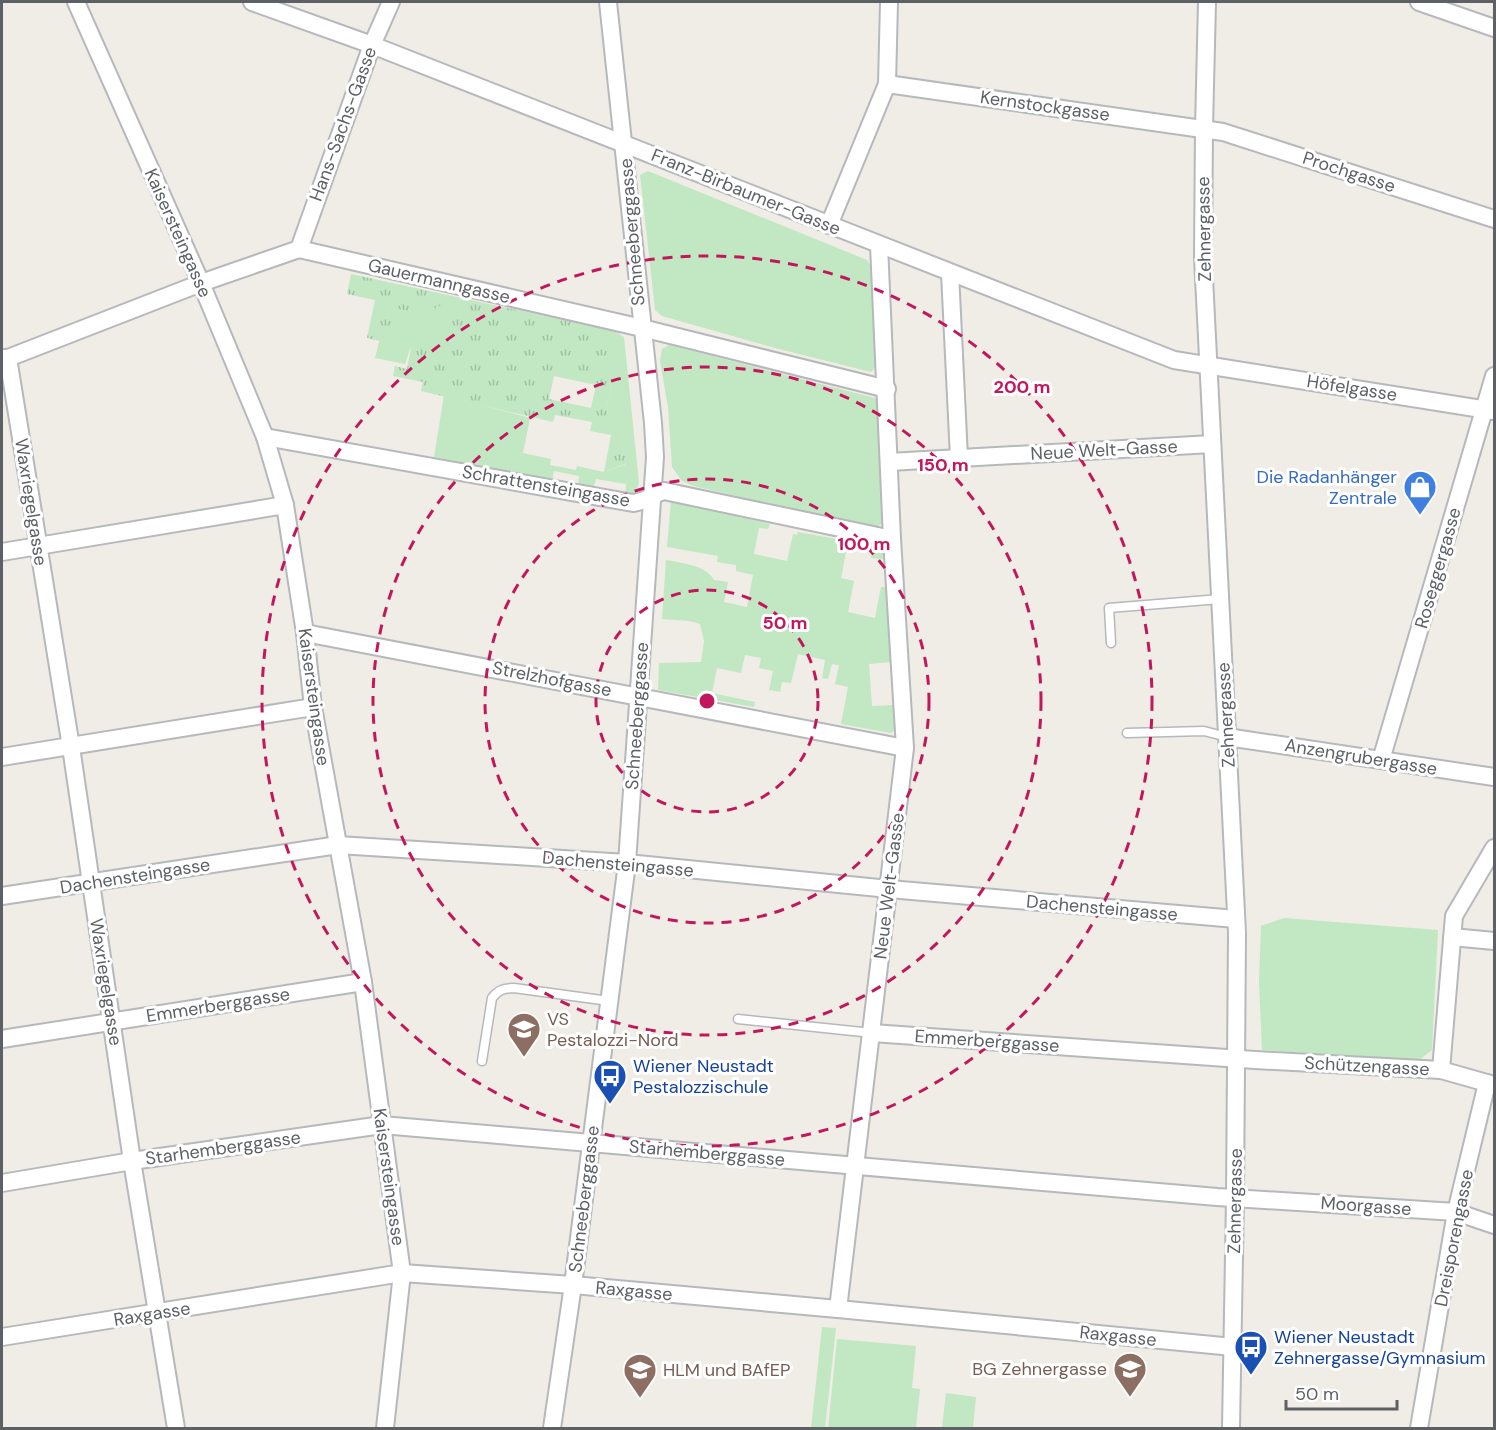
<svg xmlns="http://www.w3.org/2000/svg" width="1496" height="1430" viewBox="0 0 1496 1430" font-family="'DM Sans',sans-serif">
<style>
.grass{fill:url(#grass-tufts);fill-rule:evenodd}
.green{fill:#c2e7c3}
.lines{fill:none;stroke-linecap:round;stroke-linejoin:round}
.lane-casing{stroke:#b6b8bc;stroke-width:11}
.street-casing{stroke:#b6b8bc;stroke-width:20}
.lane{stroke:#fff;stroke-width:8}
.street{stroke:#fff;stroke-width:16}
.ring{fill:none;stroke:#c2185b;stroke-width:3;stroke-dasharray:10 8}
.labels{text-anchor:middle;stroke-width:6;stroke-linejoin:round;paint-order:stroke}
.street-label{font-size:18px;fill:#5d6166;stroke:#fff}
.shop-label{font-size:18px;fill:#366cbe;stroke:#fff;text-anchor:end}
.education-label{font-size:18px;fill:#785e54;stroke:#fff;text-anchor:start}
.transit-label{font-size:18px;fill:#164399;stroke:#fff;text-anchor:start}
.centre{fill:#c2185b;stroke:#fff;stroke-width:3}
.ring-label{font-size:18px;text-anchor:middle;font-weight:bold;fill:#c2185b;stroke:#fff;stroke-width:6;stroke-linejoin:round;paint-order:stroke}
</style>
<defs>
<pattern id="grass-tufts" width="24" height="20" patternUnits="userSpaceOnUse" patternTransform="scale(1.5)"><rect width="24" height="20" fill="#c2e7c3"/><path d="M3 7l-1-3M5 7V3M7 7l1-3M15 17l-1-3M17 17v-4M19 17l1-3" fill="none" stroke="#a1bfa2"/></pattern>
</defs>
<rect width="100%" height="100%" fill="#efede5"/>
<path class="grass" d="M 351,274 L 614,331 L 614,374 L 607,403 L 627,441 L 627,463 L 604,472 L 611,435 L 590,431 L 592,422 L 555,415 L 553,422 L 421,391 L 423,382 L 393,376 L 395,366 L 407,369 L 411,348 L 367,338 L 375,300 L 347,294 ZM 554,376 L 596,385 L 591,408 L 549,399 Z"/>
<g class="green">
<path d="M 648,171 L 867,260 L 871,266 L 877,366 L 871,372 L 775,348 L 662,316 L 655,310 L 640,175 Z"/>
<path d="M 451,305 L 444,351 L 411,346 L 405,364 L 375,358 L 380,338 L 389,339 L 398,309 L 434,315 L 436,306 Z"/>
<path d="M 614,331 L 624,337 L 639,483 L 636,491 L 632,495 L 625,495 L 626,484 L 596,479 L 593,490 L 578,487 L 579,476 L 554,471 L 552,481 L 434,457 L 444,395 L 530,418 L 523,453 L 551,459 L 550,465 L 576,470 L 577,466 L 604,472 L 626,464 L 627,441 L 610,429 L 607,403 L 614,374 Z"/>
<path d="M 669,345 L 879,399 L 886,521 L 878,526 L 867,526 L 694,486 L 682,481 L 672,467 L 668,407 L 660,361 L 662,349 Z"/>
<path d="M 671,501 L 770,524 L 768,529 L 759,528 L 754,554 L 787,561 L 793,534 L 797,535 L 798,532 L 881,547 L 888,551 L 888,560 L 871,558 L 872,552 L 847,547 L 841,578 L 854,581 L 848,612 L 875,618 L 881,587 L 889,587 L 891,662 L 869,664 L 872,706 L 894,705 L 896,729 L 891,733 L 841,724 L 848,687 L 835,684 L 839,665 L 832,664 L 828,679 L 822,678 L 825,660 L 798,654 L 791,683 L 782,682 L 780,692 L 769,690 L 773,671 L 759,668 L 761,658 L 745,655 L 741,673 L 717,668 L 712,693 L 755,702 L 754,707 L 658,690 L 659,663 L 701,662 L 704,641 L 700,624 L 689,621 L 662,619 L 666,560 C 681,563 706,565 714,580 L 728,582 L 724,602 L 747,607 L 753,575 L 736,571 L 736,565 L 717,562 L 718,556 L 667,547 Z"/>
<path d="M 1284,918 L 1438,930 L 1432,1050 L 1418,1061 L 1262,1050 L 1259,982 L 1261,926 Z"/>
<path d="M 822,1327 L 836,1328 L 825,1428 L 811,1428 Z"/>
<path d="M 837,1339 L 916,1346 L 912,1388 L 920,1389 L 916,1428 L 828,1428 Z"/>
<path d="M 946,1393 L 976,1397 L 973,1428 L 942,1428 Z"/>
</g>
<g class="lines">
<g class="lane-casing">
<g id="lane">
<path d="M 1111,643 L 1109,608 L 1220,599"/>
<path d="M 1127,733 L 1204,731 L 1227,737"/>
<path d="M 738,1019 L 872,1033"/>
<path d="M 482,1061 L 492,998 C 498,990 504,988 514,988 L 609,1001"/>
</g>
</g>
<g class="street-casing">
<g id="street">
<path d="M 76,2 L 201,283 L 265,437 L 285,505 L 305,633 L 313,707 L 363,982 L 402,1273 L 385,1428"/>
<path d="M 252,2 L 372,45 L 1174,360 L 1494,411"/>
<path d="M 1207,2 L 1204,128 L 1203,258 L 1237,933 L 1235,1198 L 1231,1428"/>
<path d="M 1419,2 L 1494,28"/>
<path d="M 887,84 L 1223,132 L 1494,219"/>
<path d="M 829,225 L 887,84 L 889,2"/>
<path d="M 299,249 L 372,45 L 391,2"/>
<path d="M 950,273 L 959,458"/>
<path d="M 2,358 L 8,358 L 201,283 L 299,249 L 642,328 L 887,389"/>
<path d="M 8,358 L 71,747 L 132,1161 L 176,1428"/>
<path d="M 265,437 L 633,503 C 649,501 652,494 664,491 L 892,539"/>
<path d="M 889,462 L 1212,444"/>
<path d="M 2,552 L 285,505"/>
<path d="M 305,633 L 905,748"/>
<path d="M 1227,737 L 1494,777"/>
<path d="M 2,757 L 313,707"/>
<path d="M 1381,760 L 1494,376"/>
<path d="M 2,896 L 338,845 L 627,863 L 889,889 L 1236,919"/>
<path d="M 1452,937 L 1494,941"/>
<path d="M 872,1033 L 1255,1060 L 1441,1070 L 1494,1085"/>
<path d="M 2,1039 L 363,982"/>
<path d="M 1441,1070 L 1454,916 L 1494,848"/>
<path d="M 2,1183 L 132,1161 L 382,1125 L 1217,1197 L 1456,1212 L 1494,1225"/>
<path d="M 838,1309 L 905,748 L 892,539 L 879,245"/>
<path d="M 2,1337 L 402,1273 L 573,1285 L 838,1309 L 1233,1347"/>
<path d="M 552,1428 L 573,1285 L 627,863 L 655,457 L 653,423 L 608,2"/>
<path d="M 1419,1428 L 1456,1212 L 1487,1083"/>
</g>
</g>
<use href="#lane" class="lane"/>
<use href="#street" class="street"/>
</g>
<g class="ring">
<circle cx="707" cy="701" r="111"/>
<circle cx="707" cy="701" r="222"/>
<circle cx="707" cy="701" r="334"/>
<circle cx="707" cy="701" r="445"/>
</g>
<defs>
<g id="shop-pin" transform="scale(1.725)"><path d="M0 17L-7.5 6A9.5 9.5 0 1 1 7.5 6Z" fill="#3f7fe0" stroke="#fff"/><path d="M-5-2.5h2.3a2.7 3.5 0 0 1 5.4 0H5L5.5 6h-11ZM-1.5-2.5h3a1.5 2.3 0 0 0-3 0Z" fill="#fff"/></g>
<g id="school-pin" transform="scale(1.725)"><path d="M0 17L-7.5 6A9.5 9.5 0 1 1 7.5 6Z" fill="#8d6e63" stroke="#fff"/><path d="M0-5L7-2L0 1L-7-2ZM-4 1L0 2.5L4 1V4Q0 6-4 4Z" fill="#fff"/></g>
<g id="bus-pin" transform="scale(1.725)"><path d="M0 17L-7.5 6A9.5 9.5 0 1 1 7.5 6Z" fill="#1a4fb4" stroke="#fff"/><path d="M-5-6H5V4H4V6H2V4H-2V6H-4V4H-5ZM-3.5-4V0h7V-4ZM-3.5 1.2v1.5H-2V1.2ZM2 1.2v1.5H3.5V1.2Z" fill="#fff"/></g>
</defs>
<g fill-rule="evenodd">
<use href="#shop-pin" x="1420" y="487"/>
<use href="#school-pin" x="524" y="1029"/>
<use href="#bus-pin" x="610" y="1076"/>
<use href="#bus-pin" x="1251" y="1347"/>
<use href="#school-pin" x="1130" y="1369"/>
<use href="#school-pin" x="640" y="1370"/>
</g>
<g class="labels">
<g class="street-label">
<text transform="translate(1045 106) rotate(8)" y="6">Kernstockgasse</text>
<text transform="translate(343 124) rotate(-70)" y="6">Hans-Sachs-Gasse</text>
<text transform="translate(1349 172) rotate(18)" y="6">Prochgasse</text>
<text transform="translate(746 192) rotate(22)" y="6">Franz-Birbaumer-Gasse</text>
<text transform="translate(1204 229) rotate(-91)" y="6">Zehnergasse</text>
<text transform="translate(632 232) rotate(-95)" y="6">Schneeberggasse</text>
<text transform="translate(178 233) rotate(66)" y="6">Kaisersteingasse</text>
<text transform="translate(439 281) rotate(13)" y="6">Gauermanngasse</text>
<text transform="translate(1352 388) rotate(9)" y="6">Höfelgasse</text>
<text transform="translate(1104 450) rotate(-3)" y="6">Neue Welt-Gasse</text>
<text transform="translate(546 486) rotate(10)" y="6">Schrattensteingasse</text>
<text transform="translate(31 502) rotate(81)" y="6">Waxriegelgasse</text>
<text transform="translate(1438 568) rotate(-74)" y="6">Roseggergasse</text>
<text transform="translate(552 679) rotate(11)" y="6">Strelzhofgasse</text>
<text transform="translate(314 697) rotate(82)" y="6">Kaisersteingasse</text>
<text transform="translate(1226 715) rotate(-93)" y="6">Zehnergasse</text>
<text transform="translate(637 716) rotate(-86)" y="6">Schneeberggasse</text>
<text transform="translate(1361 757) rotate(9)" y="6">Anzengrubergasse</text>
<text transform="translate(618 864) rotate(5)" y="6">Dachensteingasse</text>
<text transform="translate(135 876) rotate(-9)" y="6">Dachensteingasse</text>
<text transform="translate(889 886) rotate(-83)" y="6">Neue Welt-Gasse</text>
<text transform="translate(1102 908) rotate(5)" y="6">Dachensteingasse</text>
<text transform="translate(106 982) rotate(81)" y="6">Waxriegelgasse</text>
<text transform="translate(218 1005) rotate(-9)" y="6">Emmerberggasse</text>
<text transform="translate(987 1041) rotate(4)" y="6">Emmerberggasse</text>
<text transform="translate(1367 1066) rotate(3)" y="6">Schützengasse</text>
<text transform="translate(223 1148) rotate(-8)" y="6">Starhemberggasse</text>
<text transform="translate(707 1153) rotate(5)" y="6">Starhemberggasse</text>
<text transform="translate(389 1177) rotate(82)" y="6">Kaisersteingasse</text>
<text transform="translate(584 1199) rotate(-83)" y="6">Schneeberggasse</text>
<text transform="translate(1235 1201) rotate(-89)" y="6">Zehnergasse</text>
<text transform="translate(1366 1206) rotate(4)" y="6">Moorgasse</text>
<text transform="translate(1454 1238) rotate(-79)" y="6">Dreisporengasse</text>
<text transform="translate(634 1291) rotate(5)" y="6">Raxgasse</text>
<text transform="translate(152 1314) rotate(-9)" y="6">Raxgasse</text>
<text transform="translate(1118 1336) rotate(6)" y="6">Raxgasse</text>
</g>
<g class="shop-label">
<text x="1397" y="483">Die Radanhänger<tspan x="1397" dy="21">Zentrale</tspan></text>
</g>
<g class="education-label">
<text x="547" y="1025">VS<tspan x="547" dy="21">Pestalozzi-Nord</tspan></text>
<text x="1107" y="1375" text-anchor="end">BG Zehnergasse</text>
<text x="663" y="1376">HLM und BAfEP</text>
</g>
<g class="transit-label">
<text x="633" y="1072">Wiener Neustadt<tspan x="633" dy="21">Pestalozzischule</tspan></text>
<text x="1274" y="1343">Wiener Neustadt<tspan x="1274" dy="21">Zehnergasse/Gymnasium</tspan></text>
</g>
</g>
<circle cx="707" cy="701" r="9" class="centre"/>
<g class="ring-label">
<text x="1022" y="393">200 m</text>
<text x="943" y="471">150 m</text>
<text x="864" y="550">100 m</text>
<text x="785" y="629">50 m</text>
</g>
<rect width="1496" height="1430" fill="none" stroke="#5d6166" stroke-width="6"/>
<path d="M1286 1400v9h111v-9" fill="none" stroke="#5d6166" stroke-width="3"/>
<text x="1295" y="1400" font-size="18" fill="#5d6166" stroke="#ffffff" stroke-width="4.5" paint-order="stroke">50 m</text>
</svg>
